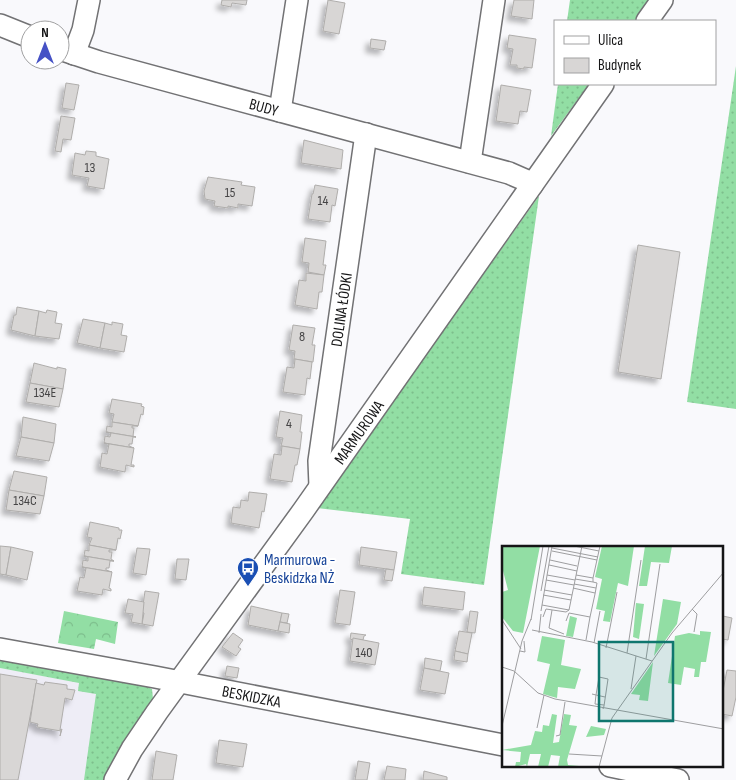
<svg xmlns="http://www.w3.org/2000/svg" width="736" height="780" viewBox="0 0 736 780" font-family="'Sofia Sans Condensed',sans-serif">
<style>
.built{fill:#eeedf6}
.grass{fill:url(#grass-dots)}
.park{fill:url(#park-crowns)}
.building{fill:#d8d6d5;stroke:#afadab;filter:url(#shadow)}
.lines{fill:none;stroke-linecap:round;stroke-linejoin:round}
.minor-casing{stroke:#727274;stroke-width:24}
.minor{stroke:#fff;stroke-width:21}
.labels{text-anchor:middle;stroke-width:4;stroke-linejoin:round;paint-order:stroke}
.number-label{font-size:14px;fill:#464546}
.street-label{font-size:16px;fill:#151516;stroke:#fff}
.transit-label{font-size:16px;fill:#164399;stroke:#fff;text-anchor:start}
.inset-road{fill:none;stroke:#9e9ea0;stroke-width:1}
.view{fill:#0f766e;fill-opacity:0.15;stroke:#0f766e;stroke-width:2.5}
.inset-edge{fill:none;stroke:#151516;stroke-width:2.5}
</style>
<defs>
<pattern id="grass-dots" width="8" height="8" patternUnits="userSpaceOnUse" patternTransform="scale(1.25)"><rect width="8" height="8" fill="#92dea4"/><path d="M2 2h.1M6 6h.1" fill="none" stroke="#7dbe8c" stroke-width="1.8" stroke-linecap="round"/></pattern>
<pattern id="park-crowns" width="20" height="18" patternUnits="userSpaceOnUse" patternTransform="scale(1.25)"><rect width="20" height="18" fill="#92dea4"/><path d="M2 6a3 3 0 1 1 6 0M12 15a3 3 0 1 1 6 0" fill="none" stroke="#7dbe8c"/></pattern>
<filter id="shadow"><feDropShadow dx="-4.5" dy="4.5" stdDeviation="2.5" flood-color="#0004"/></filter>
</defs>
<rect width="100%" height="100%" fill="#f9f9fc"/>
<path class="built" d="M 0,668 L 140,694 L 101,780 L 0,780 Z"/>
<g class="grass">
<path d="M 570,0 L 650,0 L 635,21 L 567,21 Z"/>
<path d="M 736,66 L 736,409 L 687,402 Z"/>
<path d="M 558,84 L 589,84 L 551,136 Z"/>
<path d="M 539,196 L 484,585 L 401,574 L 410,519 L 317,508 Z"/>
<path d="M 0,660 L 145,686 L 152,689 L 153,699 L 131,730 L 104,780 L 84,780 L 96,694 L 78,691 L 79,683 L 0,668 Z"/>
</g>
<path class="park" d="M 64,611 L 118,622 L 115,644 L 96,639 L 94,649 L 58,643 Z"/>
<g class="building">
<path d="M 222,0 L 247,0 L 246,5 L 232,3 L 231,7 L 221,5 Z"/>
<path d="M 328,0 L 345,3 L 339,34 L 323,31 Z"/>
<path d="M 514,0 L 534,0 L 532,19 L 511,16 Z"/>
<path d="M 509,35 L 536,39 L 532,68 L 524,67 L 524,69 L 517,68 L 517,65 L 510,65 L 513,49 L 507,48 Z"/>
<path d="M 371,39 L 386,41 L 384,50 L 370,48 Z"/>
<path d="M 66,83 L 79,85 L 74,110 L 62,108 Z"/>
<path d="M 501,85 L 531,90 L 527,112 L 520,111 L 518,124 L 496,121 Z"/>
<path d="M 61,116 L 75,118 L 71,140 L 63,139 L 61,152 L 55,151 Z"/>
<path d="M 304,140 L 343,150 L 341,169 L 301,163 Z"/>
<path d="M 86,151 L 96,152 L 96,156 L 109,159 L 104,189 L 87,186 L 89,178 L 72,175 L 75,153 L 85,155 Z"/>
<path d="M 208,177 L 242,182 L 241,185 L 255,187 L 252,206 L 238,204 L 238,208 L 228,206 L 228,208 L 214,206 L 215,201 L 205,199 L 204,191 Z"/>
<path d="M 315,185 L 338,189 L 335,206 L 332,205 L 330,222 L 308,219 L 312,194 L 313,194 Z"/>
<path d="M 305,238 L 326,241 L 323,265 L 326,265 L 324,275 L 308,272 L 309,263 L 302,262 Z"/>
<path d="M 638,245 L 680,252 L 661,379 L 618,372 Z"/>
<path d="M 306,273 L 324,275 L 322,292 L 319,292 L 317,309 L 295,305 L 299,280 L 306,281 Z"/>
<path d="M 17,307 L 39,311 L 35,336 L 11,330 L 14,315 L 16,315 Z"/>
<path d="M 47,310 L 57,312 L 55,323 L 62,324 L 59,339 L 35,336 L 39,311 L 46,313 Z"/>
<path d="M 83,319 L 105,323 L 100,348 L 77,343 Z"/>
<path d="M 112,322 L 123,324 L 121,335 L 127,336 L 124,352 L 100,348 L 105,323 L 112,325 Z"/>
<path d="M 293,325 L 315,328 L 312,345 L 315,345 L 313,362 L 294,359 L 295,351 L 289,350 Z"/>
<path d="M 295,359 L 312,362 L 310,379 L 307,378 L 305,395 L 283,392 L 287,367 L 294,368 Z"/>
<path d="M 34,363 L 57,369 L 57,367 L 66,369 L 63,389 L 30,383 Z"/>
<path d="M 30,383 L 63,389 L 59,407 L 26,402 Z"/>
<path d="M 112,399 L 142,404 L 141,406 L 144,407 L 143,415 L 141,414 L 138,426 L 112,422 L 114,414 L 109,413 Z"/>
<path d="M 280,411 L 302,415 L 300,432 L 302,432 L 300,449 L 281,446 L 283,438 L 276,437 Z"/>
<path d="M 23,417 L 56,424 L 54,443 L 21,437 Z"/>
<path d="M 112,422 L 138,426 L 132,426 L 132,428 L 134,428 L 133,436 L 136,437 L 106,432 L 107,426 L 112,427 Z"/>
<path d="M 106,432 L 136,437 L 133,437 L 132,444 L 129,444 L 129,446 L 134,448 L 104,443 L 105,436 L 110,437 L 111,433 Z"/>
<path d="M 21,437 L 54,443 L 49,461 L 16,456 Z"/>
<path d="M 104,443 L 134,448 L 131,465 L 134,465 L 134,467 L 126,465 L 125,472 L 100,467 L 102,453 L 107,454 L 109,444 Z"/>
<path d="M 282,446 L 300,449 L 297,465 L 295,465 L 292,482 L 270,479 L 274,454 L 281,455 Z"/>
<path d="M 14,471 L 47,477 L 44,496 L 9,490 Z"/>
<path d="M 9,490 L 44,496 L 40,514 L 6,510 Z"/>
<path d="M 249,492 L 267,494 L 264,512 L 262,511 L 259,528 L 231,523 L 233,507 L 240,508 L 241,500 L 248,501 Z"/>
<path d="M 90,522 L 119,528 L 119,530 L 122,530 L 120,539 L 118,538 L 116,550 L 89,545 L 92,538 L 87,537 Z"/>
<path d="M 89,545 L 116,550 L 109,550 L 109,552 L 112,552 L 111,559 L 114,561 L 84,556 L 85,550 L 89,551 Z"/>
<path d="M 0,546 L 11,547 L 6,575 L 0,574 Z"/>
<path d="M 11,547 L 33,552 L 27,580 L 6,575 Z"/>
<path d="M 361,547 L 397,552 L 394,570 L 359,565 Z"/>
<path d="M 137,548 L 150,549 L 146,575 L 133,573 Z"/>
<path d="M 84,556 L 114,561 L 110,561 L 109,568 L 106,568 L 106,570 L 112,572 L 82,567 L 83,560 L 88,561 L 88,557 Z"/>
<path d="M 177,559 L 189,559 L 186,580 L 175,579 Z"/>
<path d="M 82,567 L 112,572 L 109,588 L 111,589 L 111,591 L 103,589 L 102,595 L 77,591 L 80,577 L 84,578 L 86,568 Z"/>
<path d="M 386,569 L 394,570 L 392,581 L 384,580 Z"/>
<path d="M 424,587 L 465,592 L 463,610 L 422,605 Z"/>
<path d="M 340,590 L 355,592 L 350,625 L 335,623 Z"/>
<path d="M 145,591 L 159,593 L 153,626 L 142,624 L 144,613 L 142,612 Z"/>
<path d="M 128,599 L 144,602 L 142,624 L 131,622 L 133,614 L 125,613 Z"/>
<path d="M 251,606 L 282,613 L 278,631 L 248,625 Z"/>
<path d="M 470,611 L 478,612 L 475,633 L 467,632 Z"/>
<path d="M 282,613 L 289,614 L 287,623 L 280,622 Z"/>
<path d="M 723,616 L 732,618 L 728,640 L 722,639 Z"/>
<path d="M 280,622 L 290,624 L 289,633 L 278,631 Z"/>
<path d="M 459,631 L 472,633 L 468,654 L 455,651 Z"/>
<path d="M 233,633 L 243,640 L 238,647 L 241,649 L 236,656 L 222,647 Z"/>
<path d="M 351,633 L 366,635 L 364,636 L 363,640 L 353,640 L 350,639 Z"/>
<path d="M 353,638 L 379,643 L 375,665 L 350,661 Z"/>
<path d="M 455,651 L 468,654 L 467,662 L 454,660 Z"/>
<path d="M 425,658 L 442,661 L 440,671 L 424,668 Z"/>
<path d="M 227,666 L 239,668 L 237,678 L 225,676 Z"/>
<path d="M 424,668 L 449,673 L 445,694 L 420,690 Z"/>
<path d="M 727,670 L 736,671 L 736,697 L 732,716 L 722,714 L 722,696 Z"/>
<path d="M 0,674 L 37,680 L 18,780 L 0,780 Z"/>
<path d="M 45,682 L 67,685 L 67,689 L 75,690 L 72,700 L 65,698 L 60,730 L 62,729 L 60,736 L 61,731 L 37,727 L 38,724 L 30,722 L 36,683 L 44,685 Z"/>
<path d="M 219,740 L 247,744 L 243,767 L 216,763 Z"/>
<path d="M 156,751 L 177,755 L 173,780 L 152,780 Z"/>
<path d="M 358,761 L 370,763 L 367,780 L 355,780 Z"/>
<path d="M 387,766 L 406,769 L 405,780 L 384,780 Z"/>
<path d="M 424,771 L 447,777 L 447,780 L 423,780 Z"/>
</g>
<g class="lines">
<g class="minor-casing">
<g id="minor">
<path d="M 647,21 L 662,0"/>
<path d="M 0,25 L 30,37"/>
<path id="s1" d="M 60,49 L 99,62 L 509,173 L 525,180 L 532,185"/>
<path d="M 74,54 L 83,30 L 89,0"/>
<path d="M 280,111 L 297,0"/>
<path d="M 470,162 L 494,0"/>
<path id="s2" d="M 320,486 L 319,461 L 366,134"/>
<path id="s3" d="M 0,649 L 155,677 L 503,745"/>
<path d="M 610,766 L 678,780"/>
<path id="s4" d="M 115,780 L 132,749 L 157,712 L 303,511 L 603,84"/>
</g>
</g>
<use href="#minor" class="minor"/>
</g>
<defs>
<g id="bus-pin" transform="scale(1.125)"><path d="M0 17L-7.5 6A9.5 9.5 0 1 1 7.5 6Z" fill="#1a4fb4" stroke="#fff"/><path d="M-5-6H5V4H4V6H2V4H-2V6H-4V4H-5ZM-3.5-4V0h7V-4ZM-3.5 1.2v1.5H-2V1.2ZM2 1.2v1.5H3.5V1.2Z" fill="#fff"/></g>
</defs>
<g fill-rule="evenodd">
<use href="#bus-pin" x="248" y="568"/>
</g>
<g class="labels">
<g class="number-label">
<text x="90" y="172">13</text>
<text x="230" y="197">15</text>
<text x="323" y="205">14</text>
<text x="302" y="341">8</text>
<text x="45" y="397">134E</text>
<text x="289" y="428">4</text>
<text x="25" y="505">134C</text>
<text x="364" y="657">140</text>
</g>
<g class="street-label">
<text dy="6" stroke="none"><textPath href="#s1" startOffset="212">BUDY</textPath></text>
<text dy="6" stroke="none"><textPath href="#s2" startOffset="178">DOLINA ŁÓDKI</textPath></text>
<text dy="6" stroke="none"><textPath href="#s4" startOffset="425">MARMUROWA</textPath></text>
<text dy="6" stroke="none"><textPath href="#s3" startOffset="256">BESKIDZKA</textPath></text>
</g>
<g class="transit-label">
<text x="264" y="565">Marmurowa -<tspan x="264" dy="18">Beskidzka NŻ</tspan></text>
</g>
</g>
<g transform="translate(502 546)">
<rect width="221" height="221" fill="#f9f9fc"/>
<path d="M 0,0 L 38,0 L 21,87 L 11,85 L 0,71 L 0,46 L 6,44 L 0,21 ZM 100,0 L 132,0 L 126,40 L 116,37 L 108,76 L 101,75 L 103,65 L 94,63 L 100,33 L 93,31 ZM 143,0 L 170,0 L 167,17 L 149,16 L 145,40 L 137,40 ZM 161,53 L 179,56 L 175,78 L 152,110 ZM 134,57 L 142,58 L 137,93 L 131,91 ZM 68,70 L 75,72 L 71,91 L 64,90 ZM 198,85 L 209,86 L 204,116 L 199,116 L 197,131 L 192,131 L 193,123 L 182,121 L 179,139 L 166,137 L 173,90 L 187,87 L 198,89 ZM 40,90 L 63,94 L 59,119 L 79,123 L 73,143 L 56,141 L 55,152 L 41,148 L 48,118 L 35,115 ZM 151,116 L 146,155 L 137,154 L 138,149 L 129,148 ZM 50,168 L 55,169 L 51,197 L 57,196 L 62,168 L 69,169 L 67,179 L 75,180 L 65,214 L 66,219 L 77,220 L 77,221 L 56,221 L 58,210 L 49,209 L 46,221 L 36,221 L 39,208 L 28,208 L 25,221 L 24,218 L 13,221 L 14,216 L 18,216 L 19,206 L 0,204 L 29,199 L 33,185 L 40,186 L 41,179 L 47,180 ZM 89,180 L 104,183 L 102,189 L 84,191 Z" fill="#92dea4"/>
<path class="inset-road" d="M 72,0 L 97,5M 50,2 L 96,11M 50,5 L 95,14M 48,14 L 75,20M 47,19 L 75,25M 45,29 L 73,34M 91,32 L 98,0M 73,33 L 91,36M 44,34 L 72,39M 72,38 L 94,42M 71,42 L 93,47M 42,44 L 70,49M 39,45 L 47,0M 41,49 L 69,54M 40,59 L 67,64M 190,63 L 195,68 L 192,86M 50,64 L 47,82 L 62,88M 39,65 L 50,0M 41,71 L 44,63 L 64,66 L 67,64 L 80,0M 0,74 L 19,103M 29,74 L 41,0M 64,75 L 67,67 L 88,71 L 93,48 L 95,37 L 91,36 L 91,32 L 74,29M 30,84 L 90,96 L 150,115M 37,87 L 39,68M 84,94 L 88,71M 92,97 L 98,65M 104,102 L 115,46M 18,105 L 23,106 L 22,95M 125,107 L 139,14M 144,113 L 158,18M 0,121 L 12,125 L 36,147 L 53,153 L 222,183M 129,143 L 134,110M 90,148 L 94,149 L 93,158 L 102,159M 101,163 L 102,160 L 106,133 L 97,131 L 94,149 L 103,151M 0,180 L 20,95 L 29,73M 35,182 L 42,149M 54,190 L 58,189 L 63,156M 67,208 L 100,210M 97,221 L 110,172 L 170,87 L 222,26"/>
<path class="view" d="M 97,96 L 171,96 L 171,175 L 97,175 Z"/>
<rect width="221" height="221" class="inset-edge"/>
</g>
<rect x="554" y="20" width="162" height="65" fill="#ffffff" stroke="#a1a1a2"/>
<rect x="564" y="36" width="25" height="8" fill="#ffffff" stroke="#a1a1a2"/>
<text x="598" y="45" font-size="15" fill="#151516">Ulica</text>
<rect x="564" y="58" width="25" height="15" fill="#d8d6d5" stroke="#a1a1a2"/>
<text x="598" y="70" font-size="15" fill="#151516">Budynek</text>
<g transform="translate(45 45)"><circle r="24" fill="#ffffff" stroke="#a1a1a2"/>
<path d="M0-4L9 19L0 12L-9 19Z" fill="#4551c5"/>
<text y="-8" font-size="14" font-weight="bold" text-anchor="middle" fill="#151516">N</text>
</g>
</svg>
